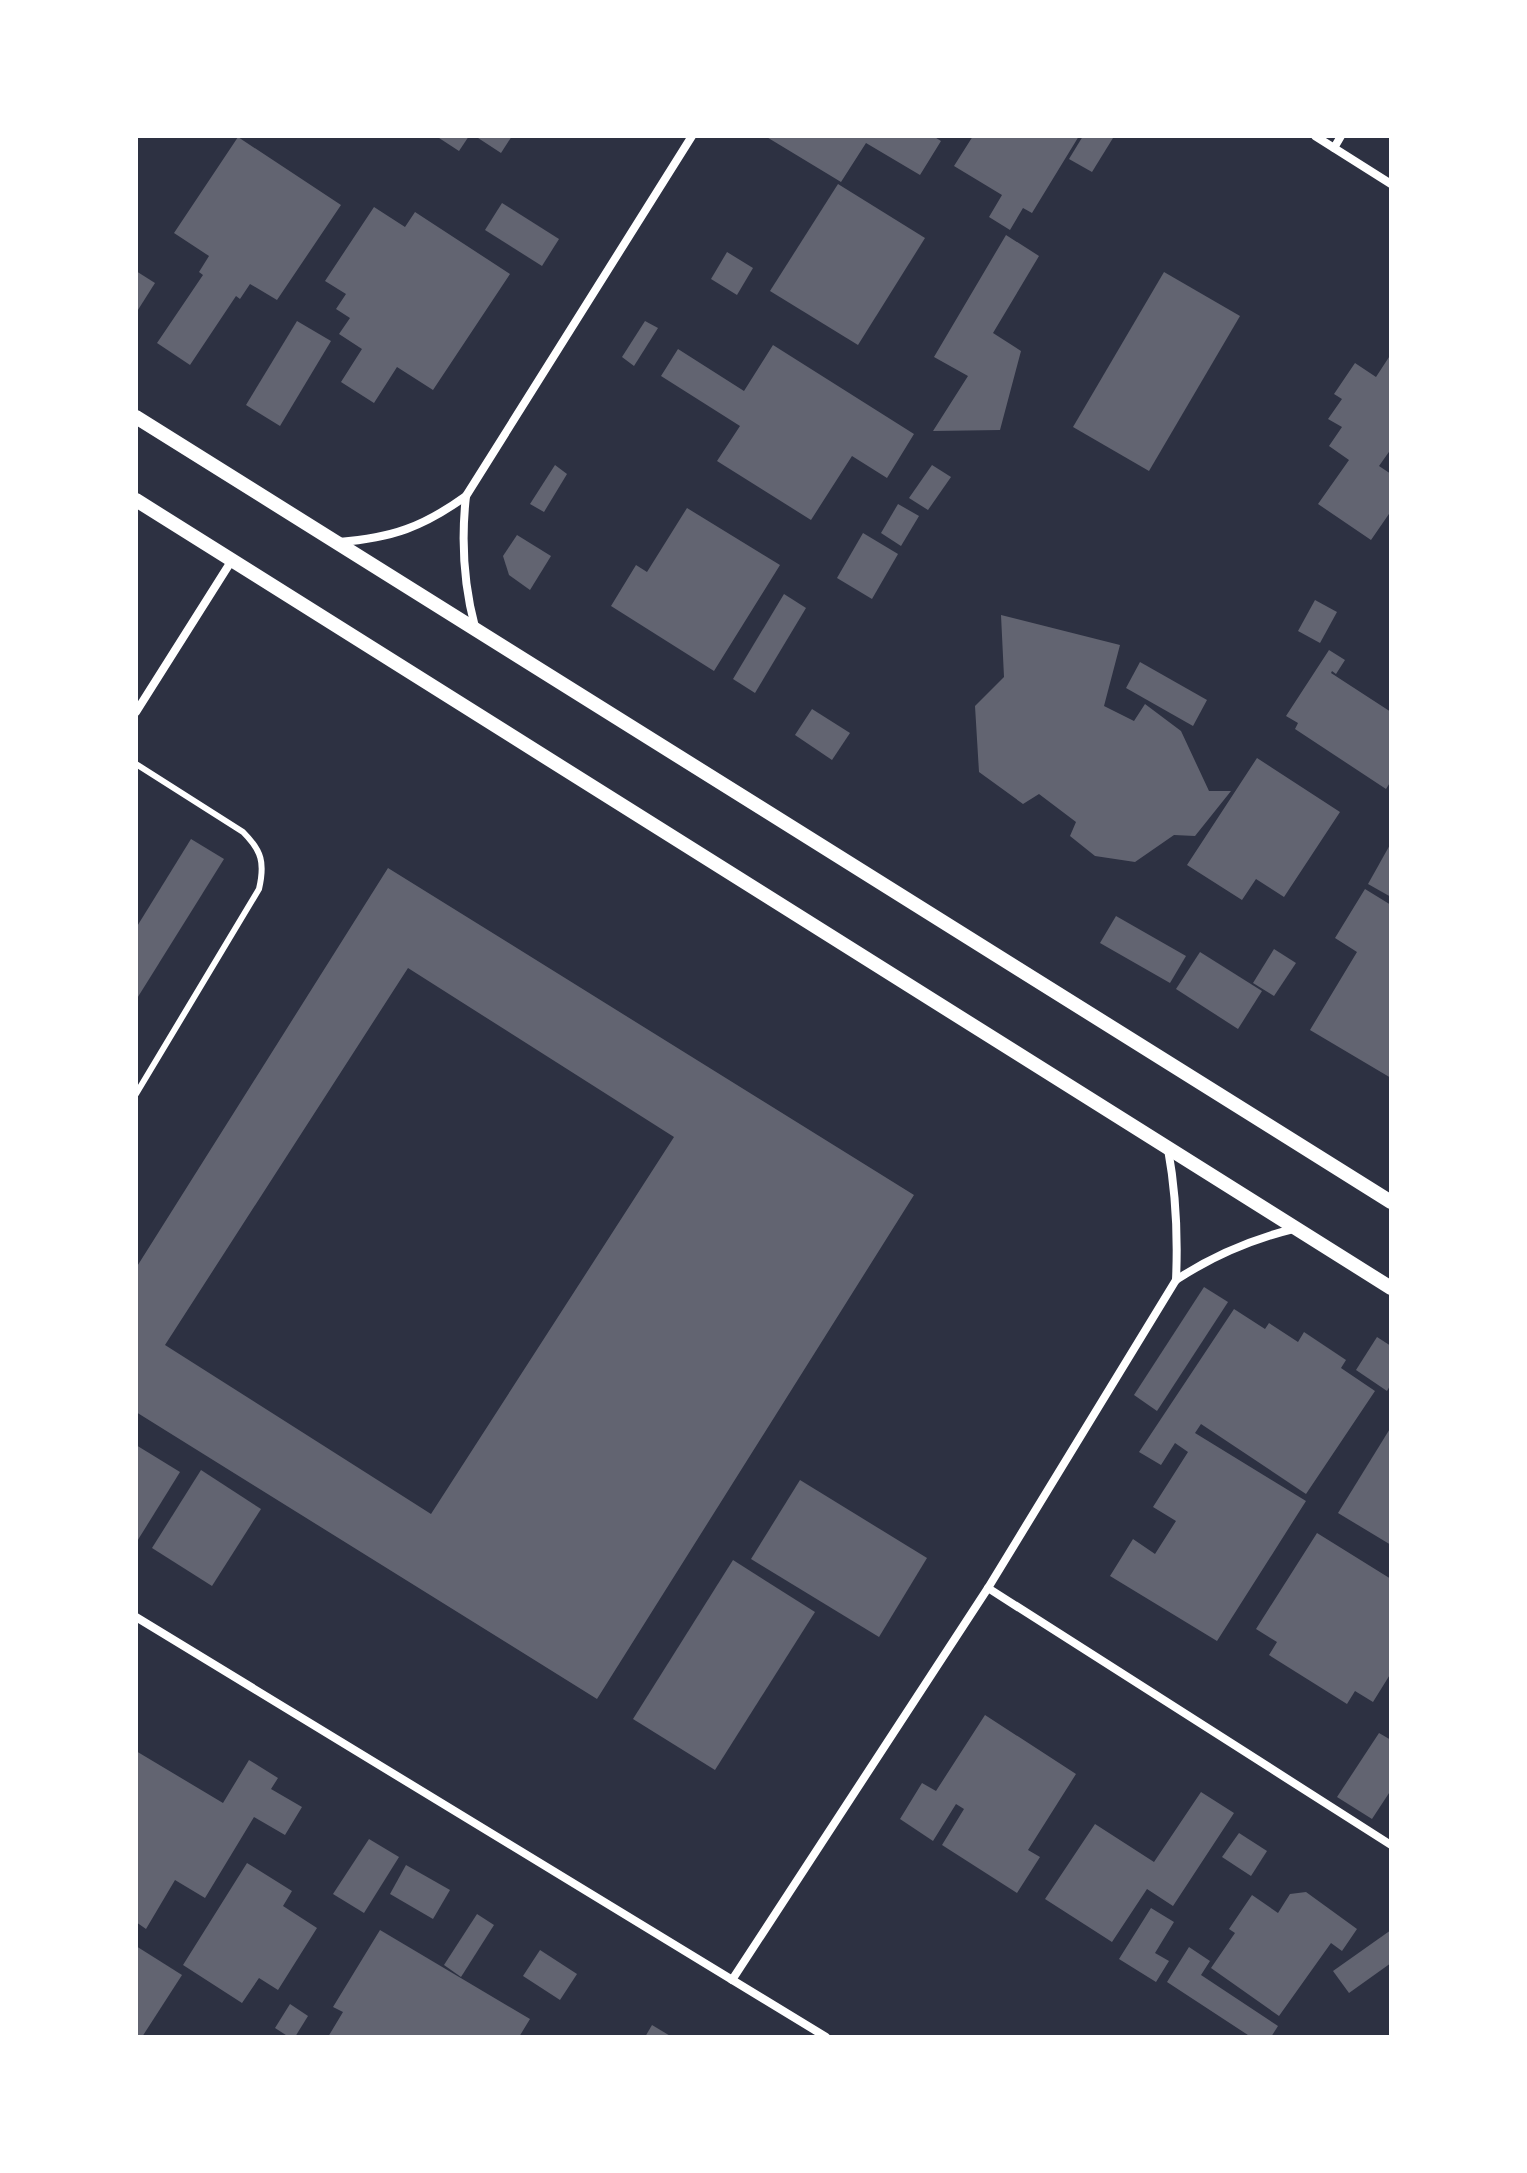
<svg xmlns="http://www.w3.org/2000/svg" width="1527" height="2173" viewBox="0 0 1527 2173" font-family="Karla,sans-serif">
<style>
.building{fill:#626471;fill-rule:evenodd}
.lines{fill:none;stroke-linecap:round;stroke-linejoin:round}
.service{stroke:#fff;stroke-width:6}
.minor{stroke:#fff;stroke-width:8}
.tertiary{stroke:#fff;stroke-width:14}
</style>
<rect width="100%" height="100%" fill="#2d3142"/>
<g class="building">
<path d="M 436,136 L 469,136 L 459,151 Z"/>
<path d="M 475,136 L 512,136 L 501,153 Z"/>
<path d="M 765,136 L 933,136 L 941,141 L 920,175 L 866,143 L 841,182 Z"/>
<path d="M 973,136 L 1079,136 L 1032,213 L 1023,208 L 1010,230 L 989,217 L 1002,195 L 954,166 Z"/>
<path d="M 1083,136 L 1109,136 L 1113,138 L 1092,172 L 1069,159 Z"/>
<path d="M 238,137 L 341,205 L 277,300 L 250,284 L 240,299 L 236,296 L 190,365 L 157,343 L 203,275 L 199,272 L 209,256 L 174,233 Z"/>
<path d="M 838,184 L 925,238 L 858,345 L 770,291 Z"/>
<path d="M 502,203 L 559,239 L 542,266 L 485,230 Z"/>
<path d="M 374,207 L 405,227 L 415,212 L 510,274 L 433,390 L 397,367 L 374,403 L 341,382 L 362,349 L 339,334 L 350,318 L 336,309 L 346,294 L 325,281 Z"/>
<path d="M 1006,235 L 1039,256 L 993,333 L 1021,351 L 1000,430 L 933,431 L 968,376 L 934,357 Z"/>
<path d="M 727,252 L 753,268 L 737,295 L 711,279 Z"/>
<path d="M 136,271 L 155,283 L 136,313 Z"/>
<path d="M 1164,272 L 1240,316 L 1149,471 L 1073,427 Z"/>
<path d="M 297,321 L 331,341 L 280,426 L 246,405 Z"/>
<path d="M 645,321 L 658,328 L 634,366 L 622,357 Z"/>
<path d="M 773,345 L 914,434 L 887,478 L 852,456 L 811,520 L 717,461 L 740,426 L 661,376 L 678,349 L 744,391 Z"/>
<path d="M 1391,354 L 1391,449 L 1379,466 L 1391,474 L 1391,511 L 1371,540 L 1318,504 L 1349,460 L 1329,446 L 1342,427 L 1328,419 L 1342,399 L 1334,394 L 1355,363 L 1376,377 Z"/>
<path d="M 555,465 L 567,474 L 544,512 L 530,504 Z"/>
<path d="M 932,465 L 951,477 L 928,510 L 909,498 Z"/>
<path d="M 898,504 L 919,516 L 901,546 L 881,533 Z"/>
<path d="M 687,508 L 780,565 L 714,671 L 611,606 L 636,565 L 647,572 Z"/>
<path d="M 863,533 L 898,554 L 872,599 L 837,578 Z"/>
<path d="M 517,535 L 551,556 L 530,590 L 509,575 L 503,556 Z"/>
<path d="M 784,594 L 806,608 L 755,693 L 733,679 Z"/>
<path d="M 1315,600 L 1337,612 L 1320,643 L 1298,631 Z"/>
<path d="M 1001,615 L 1120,645 L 1104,706 L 1134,721 L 1145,704 L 1181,731 L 1209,791 L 1231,791 L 1195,836 L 1174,835 L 1135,862 L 1095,856 L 1070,836 L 1076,822 L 1039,794 L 1023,804 L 979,772 L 975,706 L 1004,677 Z"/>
<path d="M 1329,650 L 1345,660 L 1336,674 L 1332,671 L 1331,673 L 1391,712 L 1391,781 L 1386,789 L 1295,729 L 1298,723 L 1286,716 Z"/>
<path d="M 1140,662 L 1207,700 L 1193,726 L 1126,688 Z"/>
<path d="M 812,709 L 850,733 L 832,760 L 795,735 Z"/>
<path d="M 1257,758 L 1340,812 L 1284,897 L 1256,879 L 1242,900 L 1187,865 Z"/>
<path d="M 191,839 L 224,859 L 136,1000 L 136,928 Z"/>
<path d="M 1391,843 L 1391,897 L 1368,884 Z"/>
<path d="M 388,868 L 914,1195 L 597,1699 L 136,1412 L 136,1268 ZM 408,968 L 674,1137 L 431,1514 L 165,1345 Z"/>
<path d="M 1365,889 L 1391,905 L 1391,1078 L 1310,1030 L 1357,952 L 1335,938 Z"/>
<path d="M 1116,916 L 1186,956 L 1170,983 L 1100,943 Z"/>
<path d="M 1274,949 L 1296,963 L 1274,996 L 1253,983 Z"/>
<path d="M 1200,952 L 1262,991 L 1238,1029 L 1176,989 Z"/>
<path d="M 1204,1287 L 1228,1302 L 1157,1411 L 1134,1395 Z"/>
<path d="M 1234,1309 L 1265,1329 L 1269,1323 L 1298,1342 L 1304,1332 L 1346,1360 L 1341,1368 L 1375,1391 L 1306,1494 L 1201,1424 L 1195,1433 L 1306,1501 L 1217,1641 L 1110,1576 L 1133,1539 L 1155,1554 L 1176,1521 L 1153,1507 L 1188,1452 L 1175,1443 L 1161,1465 L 1139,1452 Z"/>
<path d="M 1377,1337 L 1391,1346 L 1391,1384 L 1387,1391 L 1356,1370 Z"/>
<path d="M 1391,1427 L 1391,1545 L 1338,1513 Z"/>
<path d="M 136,1445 L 180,1472 L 136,1543 Z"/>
<path d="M 201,1470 L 261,1509 L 212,1586 L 152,1548 Z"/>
<path d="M 800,1480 L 927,1558 L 879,1637 L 751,1559 Z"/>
<path d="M 1317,1533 L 1391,1579 L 1391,1673 L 1373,1702 L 1355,1691 L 1347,1704 L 1269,1655 L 1277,1642 L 1256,1629 Z"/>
<path d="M 733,1560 L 815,1612 L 715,1770 L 633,1719 Z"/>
<path d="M 985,1715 L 1076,1774 L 1028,1850 L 1040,1857 L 1017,1893 L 942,1845 L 964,1809 L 956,1804 L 933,1841 L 900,1819 L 922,1783 L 936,1791 Z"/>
<path d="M 1379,1733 L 1391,1740 L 1391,1790 L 1372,1819 L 1337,1797 Z"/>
<path d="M 136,1751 L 223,1803 L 249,1760 L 278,1778 L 271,1789 L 302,1807 L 285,1835 L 254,1817 L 205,1898 L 175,1880 L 146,1929 L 136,1922 Z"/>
<path d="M 1201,1792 L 1234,1813 L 1173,1906 L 1147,1889 L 1112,1942 L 1045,1899 L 1095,1824 L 1154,1862 Z"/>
<path d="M 1239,1833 L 1267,1851 L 1251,1876 L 1222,1857 Z"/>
<path d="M 369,1839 L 399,1857 L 364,1913 L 333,1894 Z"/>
<path d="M 247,1863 L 292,1891 L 283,1906 L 317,1928 L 278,1990 L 259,1978 L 242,2003 L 183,1965 Z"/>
<path d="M 406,1865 L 450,1890 L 433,1919 L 390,1894 Z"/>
<path d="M 1306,1892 L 1357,1929 L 1342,1951 L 1331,1943 L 1279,2016 L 1211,1968 L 1235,1933 L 1229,1929 L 1252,1895 L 1278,1913 L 1290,1894 Z"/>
<path d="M 1151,1908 L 1174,1922 L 1155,1953 L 1169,1961 L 1156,1982 L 1119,1959 Z"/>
<path d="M 477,1914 L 494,1925 L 461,1977 L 444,1965 Z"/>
<path d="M 380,1930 L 530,2019 L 519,2037 L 328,2037 L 343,2012 L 333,2007 Z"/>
<path d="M 1391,1930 L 1391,1963 L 1349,1993 L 1333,1971 Z"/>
<path d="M 136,1946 L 182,1975 L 142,2037 L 136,2037 Z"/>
<path d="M 1189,1947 L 1210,1961 L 1201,1975 L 1278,2026 L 1271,2037 L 1251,2037 L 1167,1982 Z"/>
<path d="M 540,1950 L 577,1974 L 560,2000 L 523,1976 Z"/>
<path d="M 290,2004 L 308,2016 L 295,2037 L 289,2037 L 275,2028 Z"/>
<path d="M 652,2025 L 672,2037 L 645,2037 Z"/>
</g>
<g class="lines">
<path class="service" d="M 136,764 L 243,832 C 262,851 265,863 259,889 L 136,1094"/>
<g class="minor">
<path d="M 1315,136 L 1391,184"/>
<path d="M 1334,148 L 1341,136"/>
<path d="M 466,496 C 461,541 463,582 475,627"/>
<path d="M 339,542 C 392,538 423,527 466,496 L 692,136"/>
<path d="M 136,712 L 232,560"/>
<path d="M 1168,1149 C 1176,1193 1178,1236 1176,1280"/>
<path d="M 988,1588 L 1391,1845"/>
<path d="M 136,1617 L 826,2037"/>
<path d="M 732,1980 L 988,1588 L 1176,1280 C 1214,1255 1252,1239 1297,1228"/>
</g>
<g class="tertiary">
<path d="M 136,417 L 1391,1202"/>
<path d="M 136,500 L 1391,1288"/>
</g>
</g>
<rect width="1527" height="2173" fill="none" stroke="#ffffff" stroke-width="276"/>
</svg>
